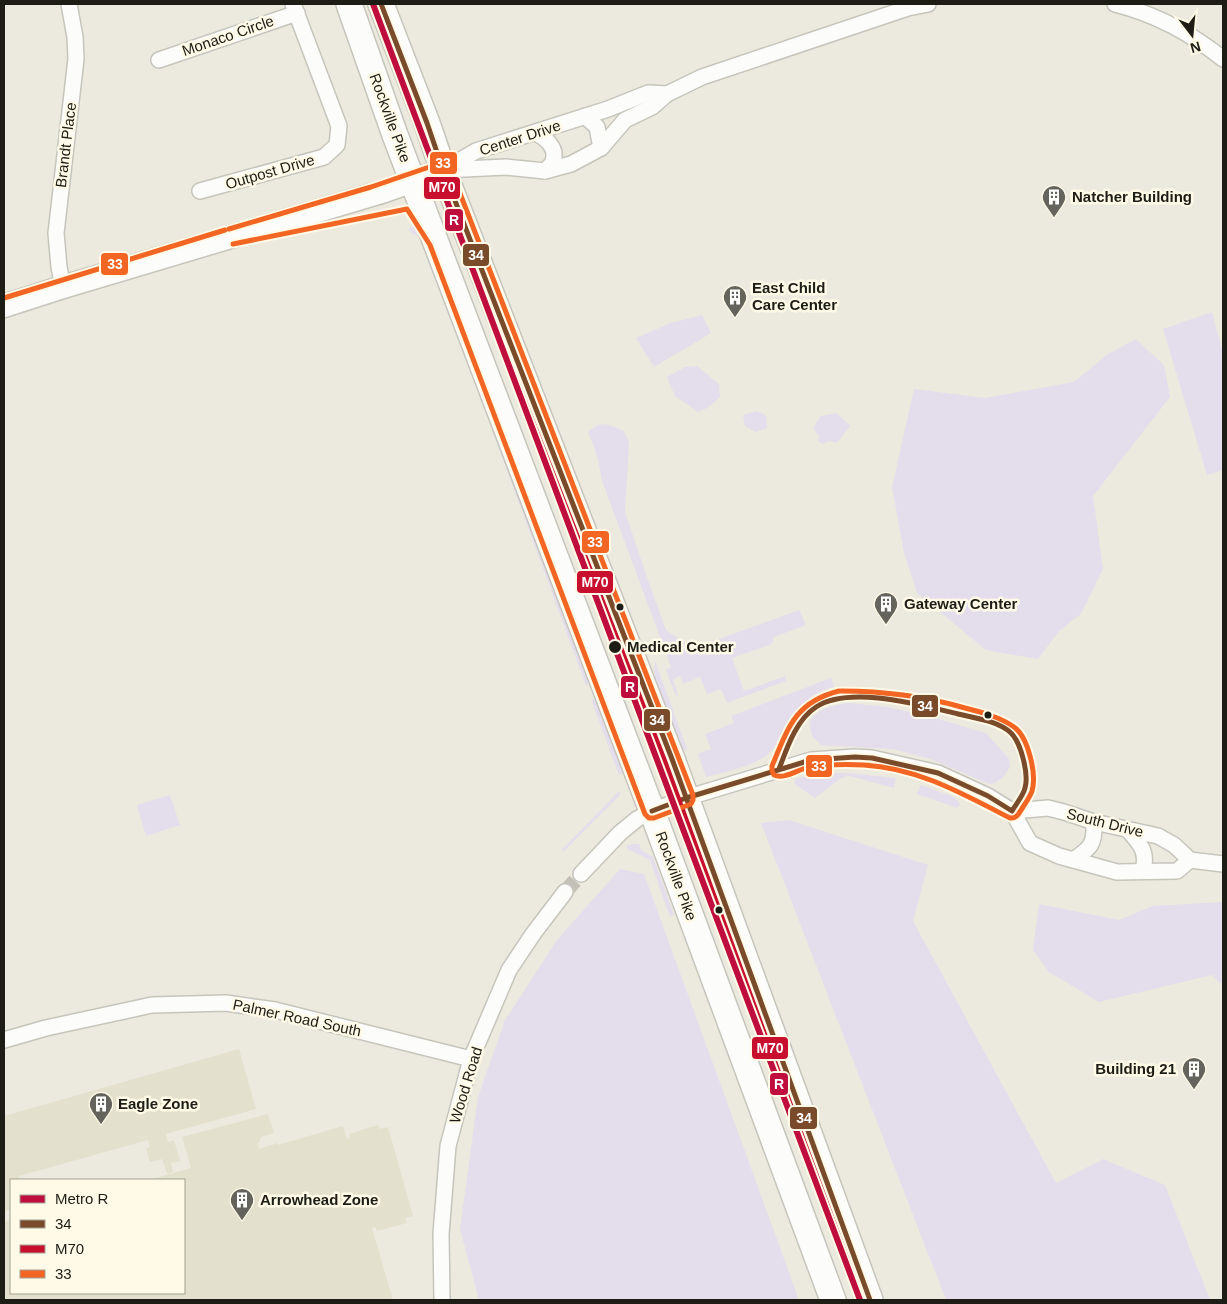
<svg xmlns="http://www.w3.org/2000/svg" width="1227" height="1304" viewBox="0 0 1227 1304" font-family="Helvetica,sans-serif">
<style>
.built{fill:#e3e0cd}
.green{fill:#e4ddec}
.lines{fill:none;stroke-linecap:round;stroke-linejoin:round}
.street-tunnel{stroke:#c3c1b7;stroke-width:15;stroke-dasharray:15 8;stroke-linecap:butt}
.street-casing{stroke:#c6c5bc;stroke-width:18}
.secondary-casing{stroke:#c6c5bc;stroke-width:25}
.primary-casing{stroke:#c6c5bc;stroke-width:28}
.street{stroke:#fcfcfa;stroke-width:15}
.secondary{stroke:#fcfcfa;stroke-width:22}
.primary{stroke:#fcfcfa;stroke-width:25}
.bus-1-casing{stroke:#fefae7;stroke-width:9}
.bus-2-casing{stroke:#fefae7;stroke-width:9}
.bus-3-casing{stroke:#fefae7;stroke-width:9}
.bus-1{stroke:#7a4b2a;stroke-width:5}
.bus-2{stroke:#c8102e;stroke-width:5}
.bus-3{stroke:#f26522;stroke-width:5}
.metro-1-casing{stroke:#fefae7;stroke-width:10}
.metro-1{stroke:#bf0d3e;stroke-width:6}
.bus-dot{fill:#1d1c15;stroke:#fefae7;stroke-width:2}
.labels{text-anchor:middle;stroke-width:5;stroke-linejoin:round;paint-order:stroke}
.street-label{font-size:15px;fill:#1d1c15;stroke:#fefae7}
.poi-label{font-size:15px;font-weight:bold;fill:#1d1c15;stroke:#fefae7;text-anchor:start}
.stop-label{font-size:15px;font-weight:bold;fill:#1d1c15;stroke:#fefae7;text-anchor:start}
.line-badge{stroke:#fefae7;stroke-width:2}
.badge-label{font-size:14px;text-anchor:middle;font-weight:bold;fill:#fff}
</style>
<rect width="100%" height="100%" fill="#eceadf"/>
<g class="built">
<path d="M 239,1049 L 256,1109 L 166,1134 L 168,1142 L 174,1140 L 180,1161 L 171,1163 L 173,1172 L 167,1174 L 162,1159 L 150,1162 L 146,1148 L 150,1147 L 148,1140 L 19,1176 L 20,1180 L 11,1180 L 11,1209 L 4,1211 L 4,1116 Z"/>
<path d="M 268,1114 L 274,1133 L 261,1137 L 258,1145 L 259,1149 L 277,1143 L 278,1145 L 343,1126 L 347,1139 L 350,1138 L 349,1134 L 378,1125 L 380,1129 L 388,1127 L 413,1216 L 405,1218 L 407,1223 L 377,1231 L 375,1227 L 372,1228 L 393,1300 L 4,1300 L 4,1222 L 11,1220 L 11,1293 L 184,1293 L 184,1180 L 149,1180 L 191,1168 L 182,1137 Z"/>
</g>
<g class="green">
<path d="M 415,224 L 423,235 L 590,681 L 586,686 L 424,243 C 419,233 413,236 408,229 Z"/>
<path d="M 1212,312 L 1223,354 L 1223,470 L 1207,475 L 1163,329 Z"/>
<path d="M 702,315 L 711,333 L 654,367 L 636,338 L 671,323 Z"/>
<path d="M 1136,339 L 1164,365 L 1170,397 L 1093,496 L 1103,569 L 1081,614 L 1060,630 L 1038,659 L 986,650 L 917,593 L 904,553 L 892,487 L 914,389 L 985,398 L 1074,382 L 1108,354 Z"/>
<path d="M 697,366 L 719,384 L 720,397 L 709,407 L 698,412 L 675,396 L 667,377 L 685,367 Z"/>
<path d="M 756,411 L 766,415 L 767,428 L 755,432 L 745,426 L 743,415 Z"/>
<path d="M 837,413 L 850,426 L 837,443 L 829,441 L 823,444 L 817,441 L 820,437 L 813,428 L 821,416 Z"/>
<path d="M 606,424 L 624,431 L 629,442 L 625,512 L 650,586 L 666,630 L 688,645 L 697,647 L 799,610 L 806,625 L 774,637 L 772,644 L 732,658 L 744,691 L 785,676 L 786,681 L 727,703 L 721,689 L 707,694 L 700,677 L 683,684 L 680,676 L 673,679 L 678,695 L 676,696 L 666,670 L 671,667 L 601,478 C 600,460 594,448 588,432 L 598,425 Z"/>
<path d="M 655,661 L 687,749 L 680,752 L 654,681 Z"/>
<path d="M 831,678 L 834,687 C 794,695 793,731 768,754 C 755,766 724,772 706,777 L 698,754 L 711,749 L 705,734 L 734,723 L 731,716 Z"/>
<path d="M 591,699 L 598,701 L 625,773 L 619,775 Z"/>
<path d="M 849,703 L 887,707 L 928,716 L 986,733 L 1009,759 L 1010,767 L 1004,776 L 995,783 L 989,784 L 931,759 L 893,749 L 821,745 L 812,736 C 811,733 810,727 810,724 C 813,708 837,705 849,703 Z"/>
<path d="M 829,773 L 847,773 L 896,778 L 894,788 L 846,775 L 846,777 L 841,778 L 815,798 L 795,784 L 795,780 L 798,778 Z"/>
<path d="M 921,785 L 954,797 L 960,804 L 957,808 L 917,794 Z"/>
<path d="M 619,791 L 620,795 L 563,852 L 562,850 Z"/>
<path d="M 170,795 L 180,825 L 146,836 L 137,805 Z"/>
<path d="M 789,820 L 928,865 L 913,921 L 1056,1183 L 1103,1159 L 1165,1185 L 1210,1300 L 946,1300 L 761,823 Z"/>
<path d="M 632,844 L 639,844 L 641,850 L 653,857 L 674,915 L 670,917 L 650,860 L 628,849 L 626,846 Z"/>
<path d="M 620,869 L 644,874 L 799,1300 L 479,1300 L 460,1229 L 478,1097 L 505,1020 L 557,940 Z"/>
<path d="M 1223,902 L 1223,986 L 1212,975 L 1099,1002 L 1049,972 L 1033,950 L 1039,904 L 1119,920 L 1153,906 Z"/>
</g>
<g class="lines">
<path class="street-tunnel" d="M 565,892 L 581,874"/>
<g class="street-casing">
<g id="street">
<path d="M 1115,4 C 1155,14 1192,34 1223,59"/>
<path d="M 159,60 L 297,13"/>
<path d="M 585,116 L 597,127 L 601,148"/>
<path d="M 535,133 C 545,137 558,148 553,161 C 552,165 547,168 545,171"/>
<path d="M 445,169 L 476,151 L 608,109 L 648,93 L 667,94"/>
<path d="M 443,170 L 506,167 L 545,171 L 571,164 L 601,148 L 625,120 L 652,107 L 667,94 L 702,77 L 908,8 L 928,4"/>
<path d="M 200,191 L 324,157 L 337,145 L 339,126 L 293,4"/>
<path d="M 63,287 L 59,267 L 56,233 L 76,59 L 75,37 L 69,4"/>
<path d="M 1012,811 L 1048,808 L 1064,812 L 1094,822 L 1158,836 L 1174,845 L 1190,860 L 1223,864"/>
<path d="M 1128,830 C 1140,844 1148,851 1143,871"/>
<path d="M 1073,860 C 1091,848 1095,844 1094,822"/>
<path d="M 581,874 L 620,833 L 637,819 L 652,811 L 686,798 L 811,760 L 855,757 L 872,758 L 938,773 L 988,796 L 1012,811 L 1030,843 L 1059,856 L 1117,872 L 1177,871 L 1190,860"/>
<path d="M 4,1040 L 46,1028 L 152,1005 L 226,1003 L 275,1010 L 471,1059"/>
<path d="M 442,1300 L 441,1234 L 448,1146 L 471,1059 L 509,970 L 533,934 L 565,892"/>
</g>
</g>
<g class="secondary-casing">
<path id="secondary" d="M 4,306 L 63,287 L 385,191 L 443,170"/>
</g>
<g class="primary-casing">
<g id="primary">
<path d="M 349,4 L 395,135 L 652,811 L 833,1300"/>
<path d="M 381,4 L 427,123 L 443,170 L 672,759 L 870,1300"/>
</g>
</g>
<use href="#street" class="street"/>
<use href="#secondary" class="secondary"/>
<use href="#primary" class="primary"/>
<g class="bus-1-casing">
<g id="bus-1">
<path d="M 381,4 L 427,123 L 443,170 L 672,759 L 870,1300"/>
<path d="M 652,811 L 686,798 L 811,760 L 855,757 L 872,758 L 938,773 L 988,796 L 1012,811 C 1016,804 1023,796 1025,788 C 1029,774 1021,743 1011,733 C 998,721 975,718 958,714 C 920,705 850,685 816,707 C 796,720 787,748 779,769"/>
</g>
</g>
<g class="bus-2-casing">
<path id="bus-2" d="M 374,7 L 420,126 L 436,173 L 665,762 L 862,1300"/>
</g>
<g class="bus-3-casing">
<g id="bus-3">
<path d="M 229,229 L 371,187 L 441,163 L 446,163 L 449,165 L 693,795 L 693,800 L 691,804 L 654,818 L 649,818 L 645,814 L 430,245 L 407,209 L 233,244"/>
<path d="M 4,298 L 225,230"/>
<path d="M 839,691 C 795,702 788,728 772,766 L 772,771 L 774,775 C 783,779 794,772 803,769 C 822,764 844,764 864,765 C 918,768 963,794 1010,818 C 1017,819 1019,813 1023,807 C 1026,802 1030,797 1032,791 C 1037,774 1028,737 1014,727 C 1000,717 981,712 965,708 C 924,696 884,691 841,691"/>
</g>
</g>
<use href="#bus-1" class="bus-1"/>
<use href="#bus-2" class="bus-2"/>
<use href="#bus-3" class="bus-3"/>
<g class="metro-1-casing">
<path id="metro-1" d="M 373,4 L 860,1300"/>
</g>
<use href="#metro-1" class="metro-1"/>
</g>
<defs>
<g id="building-pin" transform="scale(1.25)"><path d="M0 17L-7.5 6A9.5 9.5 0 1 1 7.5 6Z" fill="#65645c" stroke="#fefae7"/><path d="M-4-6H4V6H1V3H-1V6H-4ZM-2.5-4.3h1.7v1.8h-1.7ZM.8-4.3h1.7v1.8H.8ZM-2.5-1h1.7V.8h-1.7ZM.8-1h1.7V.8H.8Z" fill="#fff"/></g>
</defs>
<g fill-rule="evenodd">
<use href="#building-pin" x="1054" y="197"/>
<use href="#building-pin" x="735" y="297"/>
<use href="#building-pin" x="886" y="604"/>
<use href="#building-pin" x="1194" y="1069"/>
<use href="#building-pin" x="101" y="1104"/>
<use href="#building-pin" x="242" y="1200"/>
</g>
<g class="bus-dot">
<circle cx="620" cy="607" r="4.5"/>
<circle cx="615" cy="647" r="7"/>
<circle cx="988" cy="715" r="4.5"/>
<circle cx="719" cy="910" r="4.5"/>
</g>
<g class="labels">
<g class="street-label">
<text transform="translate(228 36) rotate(-19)" y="5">Monaco Circle</text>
<text transform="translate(390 118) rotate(70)" y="5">Rockville Pike</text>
<text transform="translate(520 138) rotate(-18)" y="5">Center Drive</text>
<text transform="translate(66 145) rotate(-83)" y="5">Brandt Place</text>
<text transform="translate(270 172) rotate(-16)" y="5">Outpost Drive</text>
<text transform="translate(1105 823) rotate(14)" y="5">South Drive</text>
<text transform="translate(676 876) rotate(70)" y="5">Rockville Pike</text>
<text transform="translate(297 1018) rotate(12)" y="5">Palmer Road South</text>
<text transform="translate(466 1085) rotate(-73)" y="5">Wood Road</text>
</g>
<g class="poi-label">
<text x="1072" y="202">Natcher Building</text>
<text x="752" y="293">East Child<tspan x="752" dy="17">Care Center</tspan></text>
<text x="904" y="609">Gateway Center</text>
<text x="1176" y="1074" text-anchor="end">Building 21</text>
<text x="118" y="1109">Eagle Zone</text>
<text x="260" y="1205">Arrowhead Zone</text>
</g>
<g class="stop-label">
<text x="627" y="652">Medical Center</text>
</g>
</g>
<g class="line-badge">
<rect x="429" y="151" width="29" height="24" rx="5" fill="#f26522"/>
<rect x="423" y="176" width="38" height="24" rx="5" fill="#c8102e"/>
<rect x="444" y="208" width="20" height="24" rx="5" fill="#bf0d3e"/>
<rect x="462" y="243" width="28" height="24" rx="5" fill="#7a4b2a"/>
<rect x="100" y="252" width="29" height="24" rx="5" fill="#f26522"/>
<rect x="581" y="530" width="29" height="24" rx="5" fill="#f26522"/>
<rect x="576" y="570" width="38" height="24" rx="5" fill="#c8102e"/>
<rect x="620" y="675" width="19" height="24" rx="5" fill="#bf0d3e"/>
<rect x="911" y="694" width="28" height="24" rx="5" fill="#7a4b2a"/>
<rect x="643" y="708" width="28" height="24" rx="5" fill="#7a4b2a"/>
<rect x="805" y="754" width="28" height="24" rx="5" fill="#f26522"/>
<rect x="751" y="1036" width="38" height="24" rx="5" fill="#c8102e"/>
<rect x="769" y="1072" width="20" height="24" rx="5" fill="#bf0d3e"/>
<rect x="789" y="1106" width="29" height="24" rx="5" fill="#7a4b2a"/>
</g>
<g class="badge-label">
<text x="443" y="168">33</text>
<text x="442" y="192">M70</text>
<text x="454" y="225">R</text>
<text x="476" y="260">34</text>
<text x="115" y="269">33</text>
<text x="595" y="547">33</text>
<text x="595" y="587">M70</text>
<text x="630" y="692">R</text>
<text x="925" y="711">34</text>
<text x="657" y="725">34</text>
<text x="819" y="771">33</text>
<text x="770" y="1053">M70</text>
<text x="779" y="1089">R</text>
<text x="804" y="1123">34</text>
</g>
<rect width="1227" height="1304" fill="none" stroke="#1d1c15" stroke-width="10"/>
<rect x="10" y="1179" width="175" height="115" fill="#fefae7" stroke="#a4a193"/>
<rect x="20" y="1195" width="25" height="8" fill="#bf0d3e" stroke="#a4a193"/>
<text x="55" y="1204" font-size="15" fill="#1d1c15">Metro R</text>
<rect x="20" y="1220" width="25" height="8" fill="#7a4b2a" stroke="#a4a193"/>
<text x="55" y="1229" font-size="15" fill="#1d1c15">34</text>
<rect x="20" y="1245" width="25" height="8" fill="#c8102e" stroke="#a4a193"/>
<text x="55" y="1254" font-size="15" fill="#1d1c15">M70</text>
<rect x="20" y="1270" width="25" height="8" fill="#f26522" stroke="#a4a193"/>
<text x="55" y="1279" font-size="15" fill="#1d1c15">33</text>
<g transform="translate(1192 35) rotate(164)" stroke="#fefae7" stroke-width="4" paint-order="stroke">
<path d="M0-4L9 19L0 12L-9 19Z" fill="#1d1c15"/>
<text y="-8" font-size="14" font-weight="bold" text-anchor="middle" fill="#1d1c15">N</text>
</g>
</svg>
